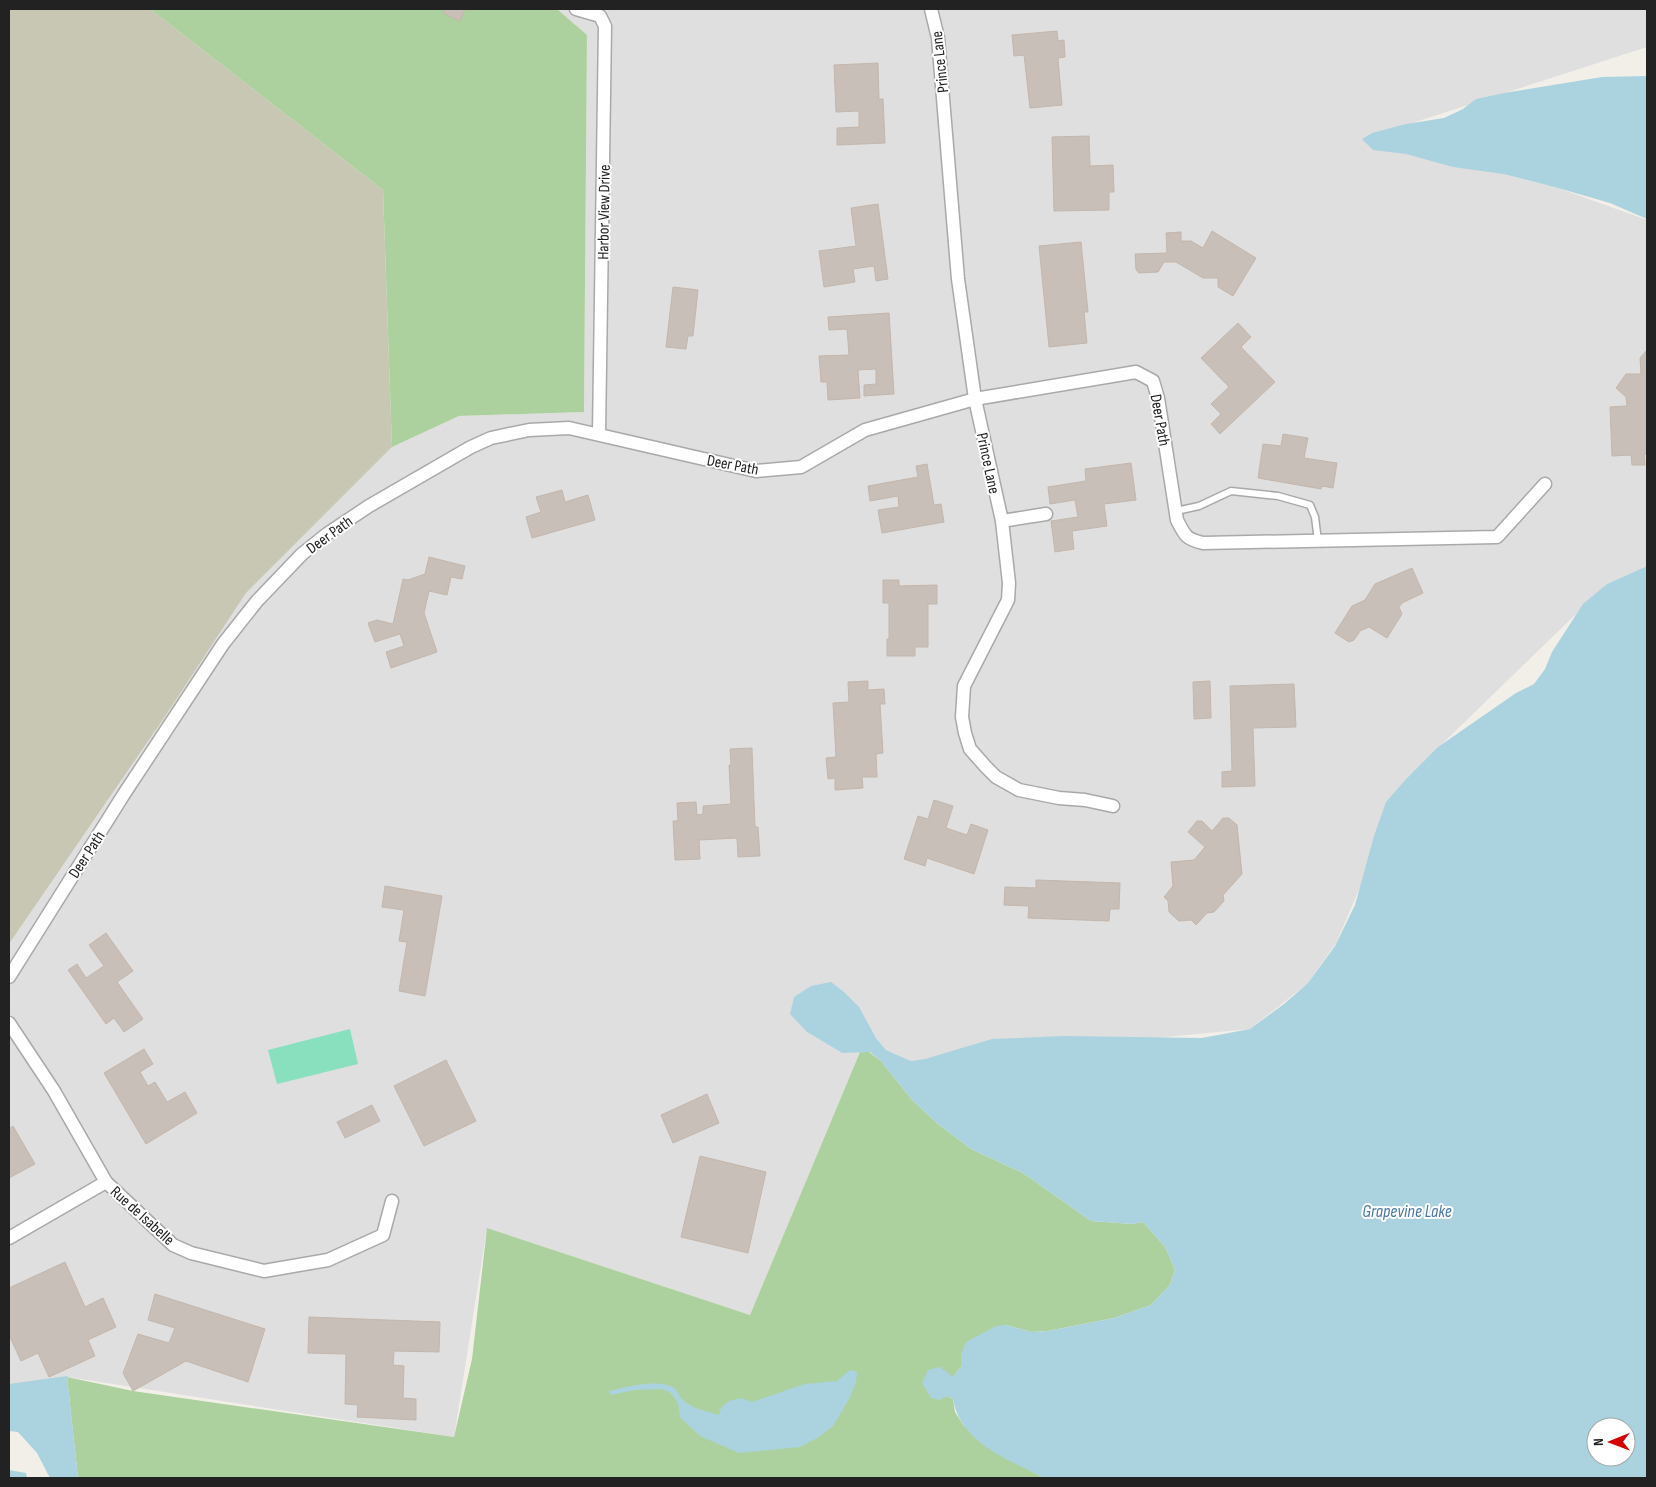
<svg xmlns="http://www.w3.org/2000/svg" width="1656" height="1487" viewBox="0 0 1656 1487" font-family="'Sofia Sans Condensed',sans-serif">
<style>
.residential{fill:#e0dfdf}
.construction{fill:#c7c7b4}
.forest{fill:#add19e}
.pitch{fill:#88e0be}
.water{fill:#aad3df;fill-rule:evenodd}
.building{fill:#c7bfb8;stroke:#c4b6ab}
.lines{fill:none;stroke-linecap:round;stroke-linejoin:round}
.lane-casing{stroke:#a9a9a9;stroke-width:9}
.street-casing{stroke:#a9a9a9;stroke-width:15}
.lane{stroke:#fff;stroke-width:6}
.street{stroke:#fff;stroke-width:12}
.labels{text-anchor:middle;stroke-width:4;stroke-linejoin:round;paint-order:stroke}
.street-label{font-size:16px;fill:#222;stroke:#fff}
.water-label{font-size:18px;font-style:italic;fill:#4a7aab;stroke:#fff}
</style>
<rect width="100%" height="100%" fill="#f2efe9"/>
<path class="residential" d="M 557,9 L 1647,9 L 1647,47 L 1363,139 L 1558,188 L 1647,220 L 1647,566 L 1607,584 L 1407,778 L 1336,943 L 1308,983 L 1250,1029 L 911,1061 L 886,1050 L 831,982 L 807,1032 L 842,1053 L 860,1052 L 750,1315 L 487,1228 L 454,1437 L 68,1377 L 9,1396 L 9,944 L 164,718 L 246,593 L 392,447 L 459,416 L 584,412 L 587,35 Z"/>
<path class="construction" d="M 9,9 L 150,9 L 383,190 L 392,447 L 246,593 L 164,718 L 9,944 Z"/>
<g class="forest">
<path d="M 150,9 L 557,9 L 587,35 L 584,412 L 459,416 L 392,447 L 383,190 Z"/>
<path d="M 860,1052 L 869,1052 L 881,1061 L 912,1100 L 938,1124 L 971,1149 L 1023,1173 L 1091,1221 L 1132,1224 L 1143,1222 L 1165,1247 L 1175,1270 L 1170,1285 L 1151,1305 L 1114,1318 L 1048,1331 L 1031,1332 L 1006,1325 L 961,1354 L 961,1367 L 953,1377 L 947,1396 L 953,1399 L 955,1412 L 964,1426 L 1031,1471 L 1044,1478 L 78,1478 L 67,1377 L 133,1391 L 454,1437 L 472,1359 L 487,1228 L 750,1315 Z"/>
</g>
<path class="pitch" d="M 350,1029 L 358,1064 L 277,1084 L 268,1050 Z"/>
<g class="water">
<path d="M 1647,76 L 1647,219 L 1610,203 L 1558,188 L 1503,174 L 1453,167 L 1406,154 L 1373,150 L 1362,139 L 1372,133 L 1406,124 L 1444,118 L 1463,109 L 1476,99 L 1504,93 L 1602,77 Z"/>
<path d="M 1647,566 L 1647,1478 L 1044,1478 C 1008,1459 961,1444 953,1399 L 947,1396 L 940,1400 L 931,1398 L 922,1383 L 928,1370 L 940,1367 L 953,1377 L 961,1367 L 961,1354 L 966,1342 L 996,1326 L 1006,1325 L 1031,1332 L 1048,1331 L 1114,1318 L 1151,1305 L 1170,1285 L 1175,1270 L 1165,1247 L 1143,1222 L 1132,1224 L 1091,1221 L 1023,1173 L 971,1149 L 938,1124 L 912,1100 L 881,1061 L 870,1052 L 842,1053 L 807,1032 L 790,1014 L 794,997 L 811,986 L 831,982 L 844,992 L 859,1007 L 876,1038 L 886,1050 L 911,1061 L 925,1059 L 992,1039 L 1064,1036 L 1202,1038 L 1250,1029 L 1284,1004 L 1308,983 L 1335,946 L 1355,905 L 1374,836 L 1386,802 L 1407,778 L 1438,747 L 1516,693 L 1534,684 L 1545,669 L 1552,652 L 1583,604 L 1607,584 ZM 1596,1427 L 1626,1427 L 1626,1457 L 1596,1457 Z"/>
<path d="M 850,1370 L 857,1372 L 856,1382 L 849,1399 L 833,1426 L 819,1437 L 800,1447 L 739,1453 L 700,1436 L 680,1417 L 678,1403 L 671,1393 L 662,1389 L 634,1390 L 611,1395 L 609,1391 C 625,1387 659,1378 674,1388 C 678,1391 679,1397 683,1400 C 692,1409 707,1411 719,1415 L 721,1408 L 729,1401 L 741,1398 L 752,1402 L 805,1384 L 837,1381 Z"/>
<path d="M 67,1376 L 78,1478 L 50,1478 L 37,1453 L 18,1432 L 9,1431 L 9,1384 Z"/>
<path d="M 9,1470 L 26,1473 L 27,1478 L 9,1478 Z"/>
</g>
<g class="building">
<path d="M 445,9 L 465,9 L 460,21 L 443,13 Z"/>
<path d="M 1057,31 L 1058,41 L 1064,40 L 1065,57 L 1058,58 L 1062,105 L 1030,108 L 1024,55 L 1014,56 L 1012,35 Z"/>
<path d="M 878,63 L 879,99 L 883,99 L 885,143 L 837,145 L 837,128 L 859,127 L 859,111 L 836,112 L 834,65 Z"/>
<path d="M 1089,136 L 1090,166 L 1113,165 L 1114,192 L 1109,192 L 1109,210 L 1054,211 L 1052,137 Z"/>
<path d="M 878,204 L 888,279 L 876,281 L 874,266 L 853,269 L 855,282 L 824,287 L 819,251 L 856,246 L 851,208 Z"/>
<path d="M 1212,231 L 1256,258 L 1233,296 L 1218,287 L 1218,278 L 1203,278 L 1176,262 L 1164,262 L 1158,272 L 1139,273 L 1136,270 L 1135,254 L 1167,253 L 1166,233 L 1181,232 L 1181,241 L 1191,241 L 1203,248 Z"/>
<path d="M 1081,242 L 1088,312 L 1084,312 L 1087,343 L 1049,347 L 1039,246 Z"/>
<path d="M 673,287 L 698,290 L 693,336 L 688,336 L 686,349 L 666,347 Z"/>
<path d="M 889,313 L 894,394 L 864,396 L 864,385 L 876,384 L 876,369 L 858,370 L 860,398 L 828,400 L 827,382 L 821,382 L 819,356 L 849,355 L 847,329 L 829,330 L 828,317 Z"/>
<path d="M 1238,323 L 1251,337 L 1241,347 L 1275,382 L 1220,434 L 1211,424 L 1221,414 L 1211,404 L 1229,387 L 1201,358 Z"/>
<path d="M 1647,350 L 1647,454 L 1644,454 L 1645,465 L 1632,465 L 1631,455 L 1612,456 L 1610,407 L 1627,406 L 1626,397 L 1616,388 L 1626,374 L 1641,374 L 1640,358 Z"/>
<path d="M 1283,434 L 1308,438 L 1304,458 L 1337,463 L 1333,488 L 1322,486 L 1321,489 L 1258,478 L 1263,444 L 1281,446 Z"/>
<path d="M 1131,463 L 1136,500 L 1104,504 L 1107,526 L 1072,531 L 1074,549 L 1055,552 L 1051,521 L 1078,517 L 1075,500 L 1050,504 L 1048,487 L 1086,481 L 1085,469 Z"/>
<path d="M 927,464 L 934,505 L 941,504 L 944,522 L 882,533 L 878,510 L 899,507 L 898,496 L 870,501 L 868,486 L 918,477 L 916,466 Z"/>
<path d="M 562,490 L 565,502 L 588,495 L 595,520 L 532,538 L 526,517 L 541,512 L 536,497 Z"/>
<path d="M 429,557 L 465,566 L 462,579 L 451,577 L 447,595 L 429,591 L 424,613 L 437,652 L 391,668 L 386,652 L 404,646 L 400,634 L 375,642 L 368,623 L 377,620 L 393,624 L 403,579 L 408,580 L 425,574 Z"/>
<path d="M 1412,568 L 1423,593 L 1402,603 L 1399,607 L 1402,614 L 1387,638 L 1369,627 L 1360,631 L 1354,640 L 1349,642 L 1335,633 L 1352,606 L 1365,600 L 1375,584 Z"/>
<path d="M 883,580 L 899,580 L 899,586 L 937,585 L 937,604 L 928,604 L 928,647 L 915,647 L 915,656 L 887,656 L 887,639 L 889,639 L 889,603 L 883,603 Z"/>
<path d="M 868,681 L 868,690 L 884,689 L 885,704 L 880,704 L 883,753 L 876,754 L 877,777 L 862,777 L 863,788 L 835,790 L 835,778 L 828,779 L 826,758 L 836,757 L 833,703 L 849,702 L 848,682 Z"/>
<path d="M 1210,681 L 1211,718 L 1194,719 L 1193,682 Z"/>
<path d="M 1294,684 L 1296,727 L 1253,728 L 1255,786 L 1222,787 L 1222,772 L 1232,771 L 1230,686 Z"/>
<path d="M 752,748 L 755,827 L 758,827 L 760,856 L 738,857 L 737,838 L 699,840 L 700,859 L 675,860 L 673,821 L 678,821 L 677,803 L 696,802 L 697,815 L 703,814 L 703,806 L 731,804 L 729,765 L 731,765 L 730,749 Z"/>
<path d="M 934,800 L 953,806 L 946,828 L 967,835 L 971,824 L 988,830 L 974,874 L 927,858 L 925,866 L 904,859 L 918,816 L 928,819 Z"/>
<path d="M 1223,818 L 1229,818 L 1237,825 L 1242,874 L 1223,895 L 1224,901 L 1214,912 L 1207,913 L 1196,925 L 1191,920 L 1179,921 L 1169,912 L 1168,901 L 1164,897 L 1173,886 L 1171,862 L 1194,860 L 1205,847 L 1188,832 L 1197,821 L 1202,821 L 1212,831 Z"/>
<path d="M 1036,880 L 1120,883 L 1119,909 L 1110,909 L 1109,921 L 1028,918 L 1029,906 L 1004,905 L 1005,887 L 1036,888 Z"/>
<path d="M 385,886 L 442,896 L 425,996 L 399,991 L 407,942 L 399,941 L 404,910 L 382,907 Z"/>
<path d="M 106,933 L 133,971 L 117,982 L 143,1019 L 124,1032 L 114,1018 L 106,1024 L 68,970 L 77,964 L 86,978 L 104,966 L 89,945 Z"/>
<path d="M 144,1049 L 153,1064 L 140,1072 L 148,1086 L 155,1082 L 167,1102 L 185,1092 L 197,1113 L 146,1144 L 104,1073 Z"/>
<path d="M 446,1060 L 476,1121 L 424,1146 L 394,1086 Z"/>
<path d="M 707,1094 L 719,1123 L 673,1143 L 661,1115 Z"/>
<path d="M 372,1105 L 380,1121 L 345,1138 L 337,1122 Z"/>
<path d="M 13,1126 L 35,1164 L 9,1178 L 9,1129 Z"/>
<path d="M 700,1156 L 766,1172 L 748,1253 L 681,1237 Z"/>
<path d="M 65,1262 L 85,1307 L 103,1298 L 116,1327 L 88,1340 L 95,1356 L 49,1377 L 38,1353 L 21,1361 L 9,1335 L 9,1288 Z"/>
<path d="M 155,1294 L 265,1329 L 248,1382 L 186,1361 L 133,1391 L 123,1373 L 138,1334 L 169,1343 L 175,1328 L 148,1320 Z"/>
<path d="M 309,1317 L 440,1322 L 439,1352 L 394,1351 L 393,1365 L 404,1366 L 403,1398 L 416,1399 L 416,1420 L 357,1417 L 358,1405 L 345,1404 L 346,1354 L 308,1353 Z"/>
</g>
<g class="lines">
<g class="lane-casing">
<path id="lane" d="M 1176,511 L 1199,506 L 1231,491 L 1278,496 L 1310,505 L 1315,517 L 1318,541"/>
</g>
<g class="street-casing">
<g id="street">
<path d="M 576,9 L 600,16 L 605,26 L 599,434"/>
<path d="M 931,9 L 938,38 L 958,279 L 975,399 L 1002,521 L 1009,583 L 1008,600 L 964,686 L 962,717 L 965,733 L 970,749 L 986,767 L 996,777 L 1019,790 L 1059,798 L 1085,800 L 1113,806"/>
<path d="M 1002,521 L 1046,514"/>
<path d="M 9,977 L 124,794 L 223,644 L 257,601 L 302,554 L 327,534 L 369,506 L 471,447 L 491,438 L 529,430 L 569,428 L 756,471 L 801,467 L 865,430 L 975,399 L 1136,372 L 1153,381 L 1158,398 L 1177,520 C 1185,536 1186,539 1203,543 L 1497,537 L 1545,484"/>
<path d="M 9,1023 L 54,1091 L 106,1182 L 173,1245 L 191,1253 L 264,1271 L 328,1260 L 383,1235 L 392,1201"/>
<path d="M 9,1238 L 106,1182"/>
</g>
</g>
<use href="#lane" class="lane"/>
<use href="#street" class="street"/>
</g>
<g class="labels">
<g class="street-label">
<text transform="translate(939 62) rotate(-96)" y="6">Prince Lane</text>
<text transform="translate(603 212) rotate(-89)" y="6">Harbor View Drive</text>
<text transform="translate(1161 420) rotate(80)" y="6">Deer Path</text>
<text transform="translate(989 463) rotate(78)" y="6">Prince Lane</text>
<text transform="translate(733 464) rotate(11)" y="6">Deer Path</text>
<text transform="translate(329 534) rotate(-36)" y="6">Deer Path</text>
<text transform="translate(86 854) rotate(-57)" y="6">Deer Path</text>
<text transform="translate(143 1215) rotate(42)" y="6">Rue de Isabelle</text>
</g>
<g class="water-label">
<text x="1407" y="1217">Grapevine Lake</text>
</g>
</g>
<rect width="1656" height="1487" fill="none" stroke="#222222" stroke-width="20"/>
<g transform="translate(1611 1442) rotate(269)"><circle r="24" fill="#ffffff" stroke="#a7a7a7"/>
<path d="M0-4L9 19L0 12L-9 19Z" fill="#d40000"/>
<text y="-8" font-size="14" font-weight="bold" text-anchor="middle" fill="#222222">N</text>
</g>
</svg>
